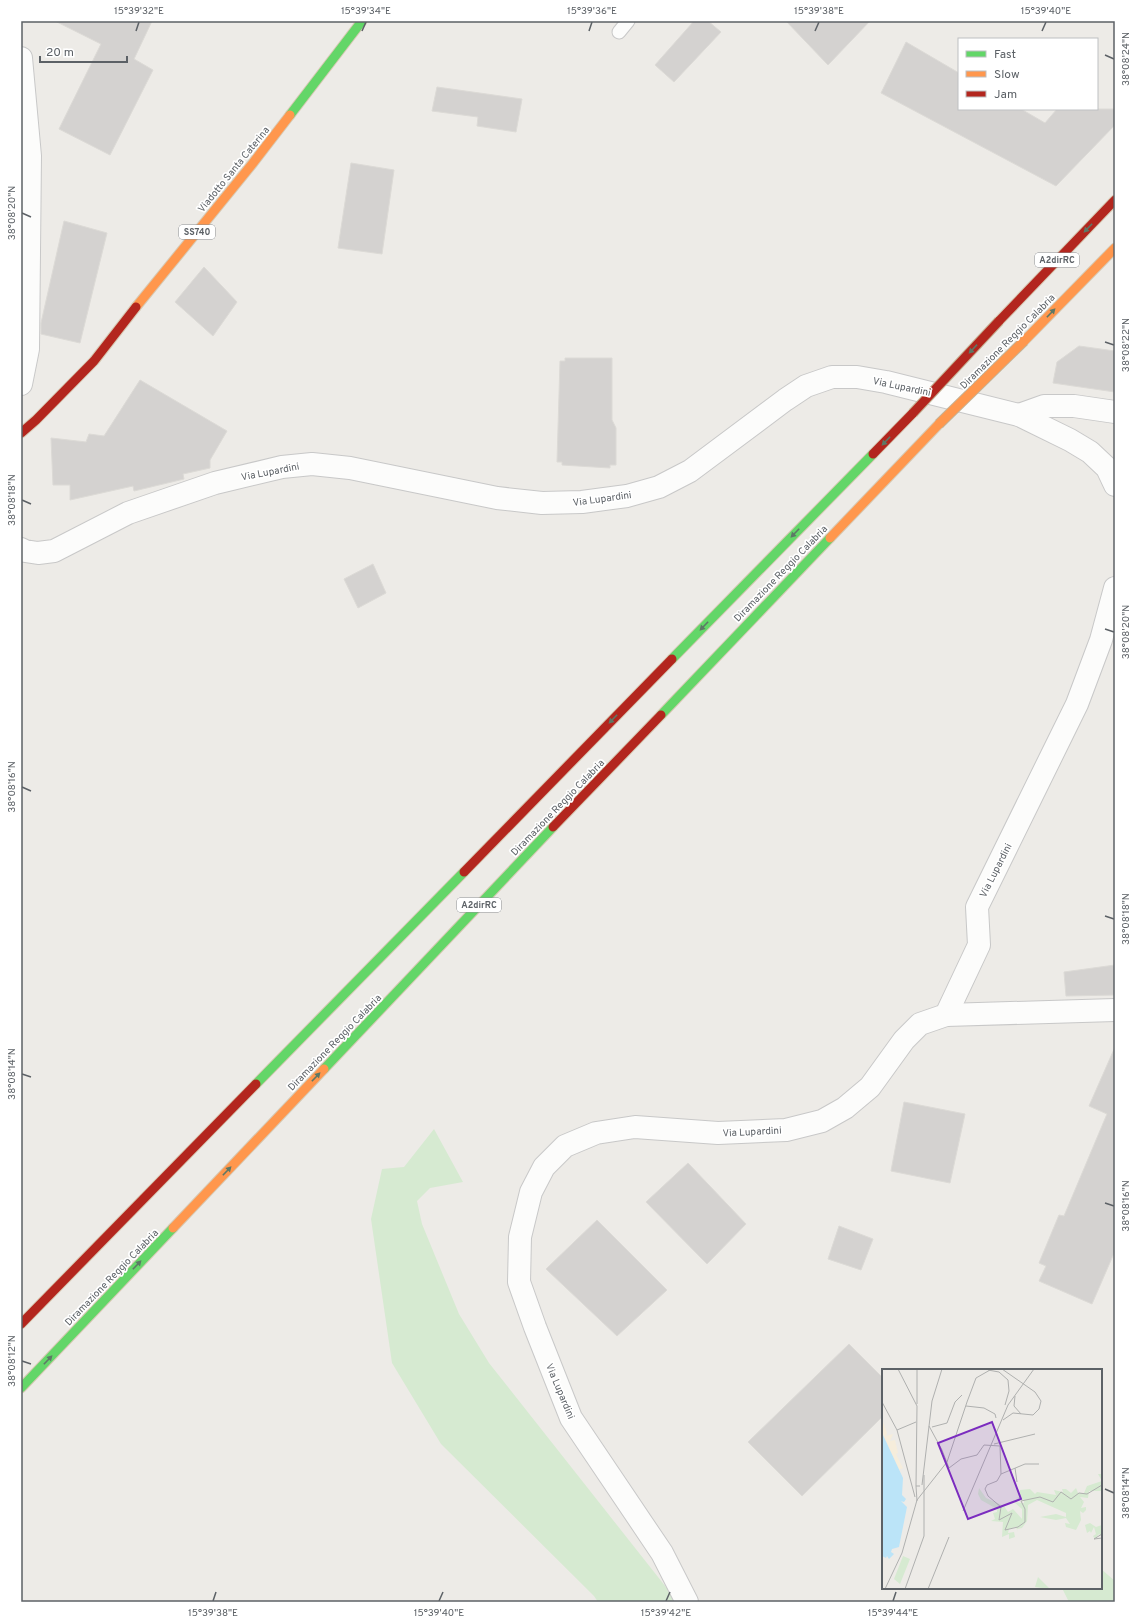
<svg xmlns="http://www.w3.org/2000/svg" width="1136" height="1623" viewBox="0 0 1136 1623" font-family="Overpass,sans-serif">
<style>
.green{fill:#d6ead1}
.building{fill:#d4d2d0;stroke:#dcdad6}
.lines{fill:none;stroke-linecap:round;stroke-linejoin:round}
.lane-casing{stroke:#c8c8c8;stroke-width:15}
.street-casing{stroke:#c8c8c8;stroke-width:24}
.fast-casing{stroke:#d7c9b3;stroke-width:11}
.slow-casing{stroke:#d7c9b3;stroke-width:11}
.jam-casing{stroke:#d7c9b3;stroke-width:11}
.lane{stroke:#fcfcfb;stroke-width:13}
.street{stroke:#fcfcfb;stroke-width:22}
.fast{stroke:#63d668;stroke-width:9}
.slow{stroke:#ff974d;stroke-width:9}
.jam{stroke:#b3261e;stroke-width:9}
.slow-bridge-casing{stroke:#c5b193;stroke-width:11;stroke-linecap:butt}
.jam-bridge-casing{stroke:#c5b193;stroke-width:11;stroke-linecap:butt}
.slow-bridge{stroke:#ff974d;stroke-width:9}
.jam-bridge{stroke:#b3261e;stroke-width:9}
.oneway{fill:#5d7866}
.ticks{fill:none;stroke:#5c6166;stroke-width:1.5}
.labels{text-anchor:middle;stroke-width:3.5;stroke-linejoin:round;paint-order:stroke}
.shield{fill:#fff;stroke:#8d9094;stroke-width:1}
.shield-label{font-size:9px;font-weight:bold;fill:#5c6166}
.street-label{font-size:10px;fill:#5c6166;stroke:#fff}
.inset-road{fill:none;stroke:#afb0af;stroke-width:1}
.view{fill:#7b2cbf;fill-opacity:0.15;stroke:#7b2cbf;stroke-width:2}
.inset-edge{fill:none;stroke:#5c6166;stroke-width:2}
.neatline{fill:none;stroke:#5c6166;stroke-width:1.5}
.ticks-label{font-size:10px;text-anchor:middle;fill:#5c6166}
</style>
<rect width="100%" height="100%" fill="#edebe7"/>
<g class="green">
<path d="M 434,1129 L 463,1182 L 430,1188 L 417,1201 L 422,1224 L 459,1314 L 489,1363 L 673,1596 L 690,1602 L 598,1602 L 594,1596 L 441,1444 L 392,1363 L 371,1219 L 382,1169 L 404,1167 Z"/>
<path d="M 1101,1569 L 1115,1581 L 1115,1602 L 1069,1602 L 1062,1588 L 1101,1588 Z"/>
</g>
<g class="building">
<path d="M 55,21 L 152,21 L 134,59 L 153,70 L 110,155 L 59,129 L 101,44 Z"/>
<path d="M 694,21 L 708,21 L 721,32 L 674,82 L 655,65 Z"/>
<path d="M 786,21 L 870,21 L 828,65 Z"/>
<path d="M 906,42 L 959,73 L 959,109 L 1021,109 L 1045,123 L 1057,109 L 1115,109 L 1115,125 L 1056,186 L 881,93 Z"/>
<path d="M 437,87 L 522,99 L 516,132 L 477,126 L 478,117 L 432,111 Z"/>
<path d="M 351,163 L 394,170 L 382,254 L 338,248 Z"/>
<path d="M 64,221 L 107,233 L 80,343 L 41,334 L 41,323 Z"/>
<path d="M 204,267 L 237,302 L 213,336 L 175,302 Z"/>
<path d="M 1079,346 L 1115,351 L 1115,392 L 1053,383 L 1057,362 Z"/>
<path d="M 565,358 L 612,358 L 612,420 L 616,428 L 616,465 L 610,465 L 610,468 L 562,465 L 562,462 L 557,462 L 560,361 L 565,361 Z"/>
<path d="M 140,380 L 227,431 L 210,460 L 210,468 L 183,474 L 184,479 L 134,491 L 133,486 L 70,500 L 70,485 L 53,485 L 51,438 L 86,442 L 89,434 L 104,436 Z"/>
<path d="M 373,564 L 386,593 L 358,608 L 344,579 Z"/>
<path d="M 1115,965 L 1115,995 L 1066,996 L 1064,972 Z"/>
<path d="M 1115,1047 L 1115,1251 L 1092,1304 L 1039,1281 L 1046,1266 L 1039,1263 L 1059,1215 L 1064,1216 L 1107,1114 L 1089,1106 Z"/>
<path d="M 904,1102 L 965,1114 L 950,1183 L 891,1171 Z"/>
<path d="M 688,1163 L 746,1224 L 707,1264 L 646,1202 Z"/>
<path d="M 597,1220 L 667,1290 L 617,1336 L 546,1269 Z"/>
<path d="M 839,1226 L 873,1239 L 861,1270 L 828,1259 Z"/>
<path d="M 849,1344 L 883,1378 L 883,1416 L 802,1496 L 748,1442 Z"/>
</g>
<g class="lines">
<g class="lane-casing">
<path id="lane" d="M 619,32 L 628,21"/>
</g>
<g class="street-casing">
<g id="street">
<path d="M 21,58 L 30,156 L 28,349 L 21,384"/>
<path d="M 1019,415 L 1044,406 L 1074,406 L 1115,412"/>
<path d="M 21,549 L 25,551 L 38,553 L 54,551 L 128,513 L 215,483 L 282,467 L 312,464 L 350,468 L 497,498 L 542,503 L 582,502 L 627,496 L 659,487 L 690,471 L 785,400 L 806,386 L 832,377 L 857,377 L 886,382 L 1019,415 L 1070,440 L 1090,452 L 1107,468 L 1115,485"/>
<path d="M 946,1015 L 1115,1010"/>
<path d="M 687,1602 L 662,1553 L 571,1418 L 535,1327 L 519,1282 L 520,1237 L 531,1192 L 544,1167 L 565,1146 L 596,1133 L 635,1127 L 718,1133 L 786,1130 L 822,1121 L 845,1108 L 870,1087 L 904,1040 L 920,1024 L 946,1015 L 979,945 L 977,907 L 1077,704 L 1101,640 L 1115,588"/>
</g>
</g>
<g class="fast-casing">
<g id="fast">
<path d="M 290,115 L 362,21"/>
<path d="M 672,659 L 873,454"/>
<path d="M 661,715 L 830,538"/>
<path d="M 324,1069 L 553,827"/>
<path d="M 256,1084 L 464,872"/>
<path d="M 21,1388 L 173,1228"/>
</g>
</g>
<g class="slow-casing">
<g id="slow">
<path d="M 136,307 L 253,163 L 290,115"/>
<path d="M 1024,341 L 1115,248"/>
<path d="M 830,538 L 939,424"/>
<path d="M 173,1228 L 324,1069"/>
</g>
</g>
<g class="jam-casing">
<g id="jam">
<path d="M 999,321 L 1115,200"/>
<path d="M 21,433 L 36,420 L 94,361 L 136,307"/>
<path d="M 873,454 L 913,413"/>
<path d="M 553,827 L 661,715"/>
<path d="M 464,872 L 672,659"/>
<path d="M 21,1324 L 256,1084"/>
</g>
</g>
<use href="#lane" class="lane"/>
<use href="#street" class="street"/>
<use href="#fast" class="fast"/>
<use href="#slow" class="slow"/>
<use href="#jam" class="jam"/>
<g class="slow-bridge-casing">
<path id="slow-bridge" d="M 939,424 L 1024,341"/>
</g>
<g class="jam-bridge-casing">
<path id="jam-bridge" d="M 913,413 L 999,321"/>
</g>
<use href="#slow-bridge" class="slow-bridge"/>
<use href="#jam-bridge" class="jam-bridge"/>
</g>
<defs><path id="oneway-solid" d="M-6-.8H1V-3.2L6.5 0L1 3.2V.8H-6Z"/></defs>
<g class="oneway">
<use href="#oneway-solid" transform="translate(1088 228) rotate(134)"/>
<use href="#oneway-solid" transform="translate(1051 313) rotate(-46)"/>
<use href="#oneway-solid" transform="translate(973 349) rotate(133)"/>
<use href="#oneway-solid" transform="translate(886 441) rotate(134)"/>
<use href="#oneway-solid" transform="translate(795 533) rotate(134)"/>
<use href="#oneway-solid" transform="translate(704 626) rotate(134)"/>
<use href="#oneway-solid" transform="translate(613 719) rotate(134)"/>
<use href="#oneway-solid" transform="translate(316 1077) rotate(-46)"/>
<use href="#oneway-solid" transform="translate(227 1171) rotate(-46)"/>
<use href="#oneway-solid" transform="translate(137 1265) rotate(-46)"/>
<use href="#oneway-solid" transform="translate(48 1360) rotate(-46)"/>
</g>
<path class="ticks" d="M 136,31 L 139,22M 362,31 L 366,22M 589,31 L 592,22M 815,31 L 819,22M 1042,31 L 1046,22M 1105,55 L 1114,59M 22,213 L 31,217M 1105,342 L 1114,345M 22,500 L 31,504M 1105,629 L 1114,632M 22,787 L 31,791M 1105,916 L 1114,919M 22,1074 L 31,1077M 1105,1203 L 1114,1206M 22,1361 L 31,1364M 1105,1489 L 1114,1493M 213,1601 L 216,1592M 439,1601 L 443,1592M 666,1601 L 670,1592M 893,1601 L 896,1592"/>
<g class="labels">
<g class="shield">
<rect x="179" y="225" width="36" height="14" rx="3"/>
<rect x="1035" y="253" width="44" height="14" rx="3"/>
<rect x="457" y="898" width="44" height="14" rx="3"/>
</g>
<g class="shield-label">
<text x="197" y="235">SS740</text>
<text x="1057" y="263">A2dirRC</text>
<text x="479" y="908">A2dirRC</text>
</g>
<g class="street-label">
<text transform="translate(233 169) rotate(-51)" y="4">Viadotto Santa Caterina</text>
<text transform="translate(1007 341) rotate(-45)" y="4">Diramazione Reggio Calabria</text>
<text transform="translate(902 386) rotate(12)" y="4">Via Lupardini</text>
<text transform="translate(270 471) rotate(-11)" y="4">Via Lupardini</text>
<text transform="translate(602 498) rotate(-8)" y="4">Via Lupardini</text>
<text transform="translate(780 573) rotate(-46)" y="4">Diramazione Reggio Calabria</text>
<text transform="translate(557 807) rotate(-46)" y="4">Diramazione Reggio Calabria</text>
<text transform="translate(995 870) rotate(-63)" y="4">Via Lupardini</text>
<text transform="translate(334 1042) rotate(-46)" y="4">Diramazione Reggio Calabria</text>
<text transform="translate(752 1131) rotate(-3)" y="4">Via Lupardini</text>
<text transform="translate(111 1277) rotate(-46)" y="4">Diramazione Reggio Calabria</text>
<text transform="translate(561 1391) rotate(67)" y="4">Via Lupardini</text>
</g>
</g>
<g transform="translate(882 1369)">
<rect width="220" height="220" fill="#edebe7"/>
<path d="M 216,105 L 220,105 L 220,122 L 207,122 L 206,129 L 198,128 L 202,133 L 199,139 L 204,138 L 204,141 L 201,144 L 198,142 L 199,151 L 194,161 L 184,158 L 183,154 L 188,155 L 184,149 L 174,151 L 158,148 L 174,145 L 184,148 L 184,144 L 155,131 L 146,136 L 145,152 L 140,159 L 135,160 L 136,163 L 134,158 L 127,160 L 126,164 L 132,163 L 133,168 L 127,170 L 127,165 L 120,168 L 121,153 L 109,152 L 113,150 L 111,144 L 115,143 L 115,140 L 99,131 L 96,125 L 97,119 L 104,129 L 122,137 L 126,143 L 131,140 L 140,150 L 140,140 L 132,133 L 142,134 L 142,131 L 134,129 L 137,128 L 138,121 L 148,120 L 153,125 L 155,123 L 174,126 L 172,121 L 181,123 L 180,120 L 184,120 L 189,124 L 194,119 L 196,124 L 202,124 L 205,117 L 220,112 ZM 208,154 L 214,158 L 220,156 L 220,168 L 217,165 L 213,170 L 211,167 L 214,165 L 212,158 L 209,164 L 208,162 L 205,164 L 203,156 ZM 21,187 L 28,190 L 18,215 L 12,210 ZM 156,208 L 167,219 L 167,220 L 153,218 Z" fill="#d6ead1"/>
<path d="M 0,50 L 5,64 L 4,67 L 11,65 L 8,72 L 13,71 L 16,84 L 14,85 L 21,99 L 17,101 L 0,63 Z" fill="#f6eddb"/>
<path d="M 0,64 L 21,109 L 20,126 L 24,130 L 22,133 L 19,132 L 25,138 L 17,178 L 10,180 L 9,183 L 12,185 L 7,190 L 5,187 L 4,189 L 0,187 Z" fill="#bbe4f8"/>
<path class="inset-road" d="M 16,0 L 35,37 L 34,117M 120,0 L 153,23 L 159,32 L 157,40 L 151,46 L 131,44 L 121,51M 106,1 L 117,3 L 126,11 L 127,22 L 123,36M 133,27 L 132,37 L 139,45M 0,33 L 15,61 L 33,128M 85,33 L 94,9 L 108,1M 35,35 L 35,0M 84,37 L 102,39 L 113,45 L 114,49M 47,57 L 60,81 L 67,99 L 79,90 L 95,86 L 102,76 L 118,77 L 119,105 L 115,112 L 105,116 L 103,120 L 106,127 L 119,138 L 117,151 L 130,144 L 123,161 L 136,158 L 143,153 L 143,140 L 139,132 L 158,128 L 171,133 L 179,123 L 189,130 L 197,124 L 205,125 L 220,116M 50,58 L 65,54 L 73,33 L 80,26M 15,61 L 34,53M 112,75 L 153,65M 133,99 L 135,113M 119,105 L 143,95 L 157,95M 40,116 L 50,32 L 60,0M 35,132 L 34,117 L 38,117M 81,142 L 126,36 L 152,0M 220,165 L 212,170 L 220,169M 3,220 L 20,184 L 35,131 L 65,93 L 85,33M 23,220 L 42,167 L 42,106M 46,220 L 67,168"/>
<path class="view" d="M 110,53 L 139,130 L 86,150 L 56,74 Z"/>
<rect width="220" height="220" class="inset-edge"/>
</g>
<rect width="1136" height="1623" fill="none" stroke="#ffffff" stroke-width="44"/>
<rect x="958" y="38" width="140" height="72" fill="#ffffff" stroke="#bec0c2"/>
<rect x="966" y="51" width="20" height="6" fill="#63d668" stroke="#bec0c2"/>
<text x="994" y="58" font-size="12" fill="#5c6166">Fast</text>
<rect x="966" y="71" width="20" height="6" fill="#ff974d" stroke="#bec0c2"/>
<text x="994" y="78" font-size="12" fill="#5c6166">Slow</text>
<rect x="966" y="91" width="20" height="6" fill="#b3261e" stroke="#bec0c2"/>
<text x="994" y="98" font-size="12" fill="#5c6166">Jam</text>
<path d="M40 56v6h87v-6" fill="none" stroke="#5c6166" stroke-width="2"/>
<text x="46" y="56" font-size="12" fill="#5c6166" stroke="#ffffff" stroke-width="3" paint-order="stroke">20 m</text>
<rect x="22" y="22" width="1092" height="1579" class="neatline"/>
<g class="ticks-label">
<text x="139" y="14">15°39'32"E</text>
<text x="366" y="14">15°39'34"E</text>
<text x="592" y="14">15°39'36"E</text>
<text x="819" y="14">15°39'38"E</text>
<text x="1046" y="14">15°39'40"E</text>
<text transform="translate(1125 59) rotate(-90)" y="4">38°08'24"N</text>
<text transform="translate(11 213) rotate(-90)" y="4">38°08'20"N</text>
<text transform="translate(1125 345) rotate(-90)" y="4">38°08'22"N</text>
<text transform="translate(11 500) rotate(-90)" y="4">38°08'18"N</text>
<text transform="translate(1125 632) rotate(-90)" y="4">38°08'20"N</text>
<text transform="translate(11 787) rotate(-90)" y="4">38°08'16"N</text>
<text transform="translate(1125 919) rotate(-90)" y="4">38°08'18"N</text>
<text transform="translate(11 1074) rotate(-90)" y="4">38°08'14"N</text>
<text transform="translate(1125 1206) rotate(-90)" y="4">38°08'16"N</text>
<text transform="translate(11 1361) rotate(-90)" y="4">38°08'12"N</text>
<text transform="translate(1125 1493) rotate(-90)" y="4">38°08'14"N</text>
<text x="213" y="1616">15°39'38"E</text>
<text x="439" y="1616">15°39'40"E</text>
<text x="666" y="1616">15°39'42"E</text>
<text x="893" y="1616">15°39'44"E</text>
</g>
</svg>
